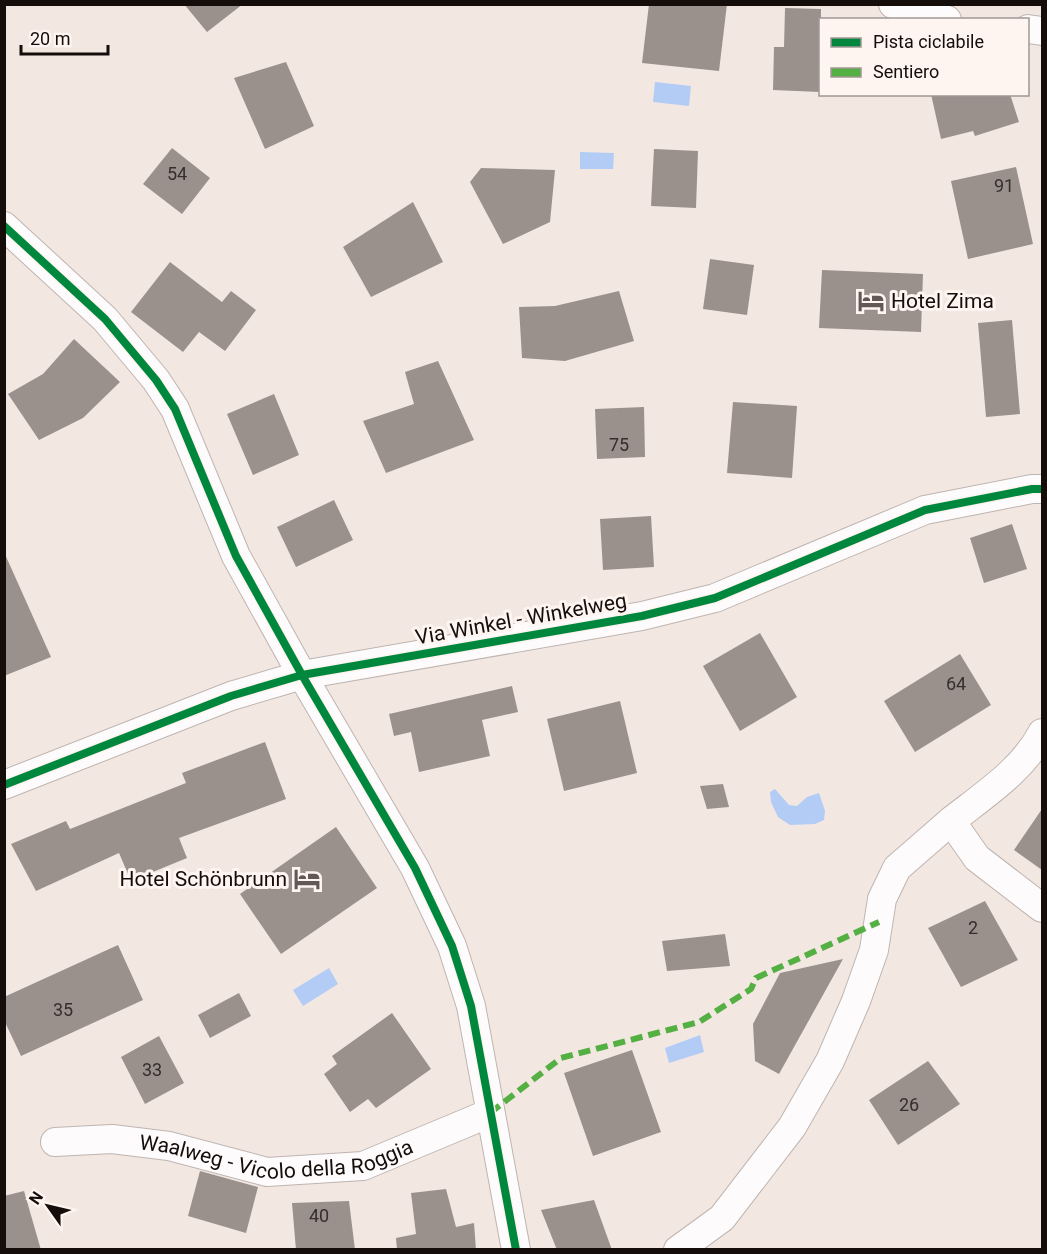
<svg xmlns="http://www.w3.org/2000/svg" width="1047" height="1254" viewBox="0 0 1047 1254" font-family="Roboto,sans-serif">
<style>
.water{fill:#b2ccf6}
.building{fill:#9a918d}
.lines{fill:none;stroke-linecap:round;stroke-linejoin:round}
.minor-casing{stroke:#beb5b1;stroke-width:30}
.minor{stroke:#fdfbfb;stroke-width:28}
.quiet{stroke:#55b044;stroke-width:6;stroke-dasharray:12 6;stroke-linecap:butt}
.cycleway-casing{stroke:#fef4f0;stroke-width:11}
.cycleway{stroke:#00873e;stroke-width:8}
.labels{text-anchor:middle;stroke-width:6;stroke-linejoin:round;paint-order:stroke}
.number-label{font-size:18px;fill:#362e2b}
.poi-label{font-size:21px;fill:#140d0a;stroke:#fef4f0;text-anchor:start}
.street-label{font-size:21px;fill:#140d0a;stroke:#fef4f0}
</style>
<rect width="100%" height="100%" fill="#f3e7e2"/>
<g class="water">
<path d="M 655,82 L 691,86 L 689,106 L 653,102 Z"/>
<path d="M 580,152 L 614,153 L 613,169 L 580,169 Z"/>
<path d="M 775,789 L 789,805 L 797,806 L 807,797 L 819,793 L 825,811 L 824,820 L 815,824 L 790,825 L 778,817 L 771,802 L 770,792 Z"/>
<path d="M 329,968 L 338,984 L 303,1006 L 293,990 Z"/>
<path d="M 700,1035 L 704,1052 L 669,1063 L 665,1048 Z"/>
</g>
<g class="building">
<path d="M 184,4 L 243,4 L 207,32 Z"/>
<path d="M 649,4 L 727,4 L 719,71 L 642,63 Z"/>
<path d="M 785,8 L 821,9 L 820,92 L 773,90 L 774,47 L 784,47 Z"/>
<path d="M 286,62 L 314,126 L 265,149 L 234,78 Z"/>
<path d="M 931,94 L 1010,94 L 1019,122 L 975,136 L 973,131 L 941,139 Z"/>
<path d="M 172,148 L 210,178 L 182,214 L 143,184 Z"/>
<path d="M 654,149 L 698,151 L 696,208 L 651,206 Z"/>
<path d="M 1016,167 L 1033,244 L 968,259 L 951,181 Z"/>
<path d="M 481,168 L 555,170 L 550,222 L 503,244 L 470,182 Z"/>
<path d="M 413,202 L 443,262 L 371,297 L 343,247 Z"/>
<path d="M 710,259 L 754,265 L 747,315 L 703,309 Z"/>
<path d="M 170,262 L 222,302 L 231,291 L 256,310 L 225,351 L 199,332 L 183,352 L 131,312 Z"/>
<path d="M 822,270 L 923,274 L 921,332 L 819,328 Z"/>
<path d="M 619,291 L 634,341 L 565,361 L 522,358 L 519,307 L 555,306 Z"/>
<path d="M 1012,320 L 1020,414 L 986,417 L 978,323 Z"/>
<path d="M 74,339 L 120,382 L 83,418 L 39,440 L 8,394 L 43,374 Z"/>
<path d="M 438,361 L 474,440 L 386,473 L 363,421 L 414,404 L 405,372 Z"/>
<path d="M 274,394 L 299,455 L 253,475 L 227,414 Z"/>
<path d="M 733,402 L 797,406 L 792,478 L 727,473 Z"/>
<path d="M 644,407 L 645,457 L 597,459 L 595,409 Z"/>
<path d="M 334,500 L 353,540 L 296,567 L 277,527 Z"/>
<path d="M 651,516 L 654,567 L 603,570 L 600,519 Z"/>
<path d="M 1012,524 L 1027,569 L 984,583 L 970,538 Z"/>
<path d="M 4,552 L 51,657 L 4,676 Z"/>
<path d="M 760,633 L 797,697 L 740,731 L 703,666 Z"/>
<path d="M 960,654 L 991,705 L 915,752 L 884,701 Z"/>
<path d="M 512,686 L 518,712 L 482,720 L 490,756 L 419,772 L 411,732 L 394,736 L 389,714 Z"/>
<path d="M 620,701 L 637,773 L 564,791 L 547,719 Z"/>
<path d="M 265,742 L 286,799 L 179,838 L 187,858 L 131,881 L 119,853 L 36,891 L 11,844 L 66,821 L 70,829 L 186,783 L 182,773 Z"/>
<path d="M 723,784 L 729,807 L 707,809 L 700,786 Z"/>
<path d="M 1042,809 L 1042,870 L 1014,850 Z"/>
<path d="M 336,827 L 377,888 L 281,954 L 240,894 Z"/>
<path d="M 985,901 L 1018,960 L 961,987 L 928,928 Z"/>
<path d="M 725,934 L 730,966 L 667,971 L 662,941 Z"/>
<path d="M 118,945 L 143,1000 L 21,1056 L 4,1020 L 4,997 Z"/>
<path d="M 843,959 L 779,1074 L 755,1061 L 753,1024 L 780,973 Z"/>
<path d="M 239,993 L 251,1016 L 210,1038 L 198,1015 Z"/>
<path d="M 392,1013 L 431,1069 L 376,1108 L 368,1099 L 350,1112 L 324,1074 L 337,1064 L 332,1056 Z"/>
<path d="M 159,1036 L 184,1083 L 145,1104 L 121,1057 Z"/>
<path d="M 632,1050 L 661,1132 L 593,1156 L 564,1073 Z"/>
<path d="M 928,1061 L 960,1104 L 898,1145 L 869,1100 Z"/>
<path d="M 200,1171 L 258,1187 L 246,1233 L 188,1216 Z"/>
<path d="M 446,1189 L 456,1227 L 474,1223 L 476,1250 L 397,1250 L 396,1238 L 416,1234 L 411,1193 Z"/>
<path d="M 24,1191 L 41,1250 L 4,1250 L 4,1196 Z"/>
<path d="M 594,1200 L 612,1250 L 557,1250 L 541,1210 Z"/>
<path d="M 349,1201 L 355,1250 L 296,1250 L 292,1203 Z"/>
</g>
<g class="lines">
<g class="minor-casing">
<g id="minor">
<path d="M 893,4 L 947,20"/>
<path d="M 1028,29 L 1042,31"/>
<path d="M 4,226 L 105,319 L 156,380 L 175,409 L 236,556 L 302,675 L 415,868 L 452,946 L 471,1006 L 516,1250"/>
<path d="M 1042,733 C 1023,770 984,795 951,821 L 977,858 L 1042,908"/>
<path d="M 4,785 L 231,696 L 302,675 L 642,616 L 715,598 L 925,510 L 1032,489 L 1042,489"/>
<path id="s1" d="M 55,1142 L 112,1139 L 169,1146 L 267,1172 L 363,1166 L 490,1113"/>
<path d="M 678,1250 L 722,1218 L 792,1127 L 830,1061 L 856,1001 L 874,950 L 882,899 L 897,868 L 951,821"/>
</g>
</g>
<use href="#minor" class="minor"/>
<path class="quiet" d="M 490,1113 L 561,1058 L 699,1022 L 751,989 L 756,978 L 879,922"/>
<g class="cycleway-casing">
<g id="cycleway">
<path d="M 4,226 L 105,319 L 156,380 L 175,409 L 236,556 L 302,675 L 415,868 L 452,946 L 471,1006 L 516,1250"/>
<path d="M 4,785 L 231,696 L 302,675 L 642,616 L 715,598 L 925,510 L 1032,489 L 1042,489"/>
</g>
</g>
<use href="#cycleway" class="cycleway"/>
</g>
<defs>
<g id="hotel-bare" transform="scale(2.07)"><path d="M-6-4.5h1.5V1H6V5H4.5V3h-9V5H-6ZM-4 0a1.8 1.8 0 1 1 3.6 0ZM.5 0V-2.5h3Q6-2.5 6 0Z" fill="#625956" stroke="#fef4f0" stroke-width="2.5" paint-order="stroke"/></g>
</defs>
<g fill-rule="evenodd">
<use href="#hotel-bare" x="871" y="301"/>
<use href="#hotel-bare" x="307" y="879"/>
</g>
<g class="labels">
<g class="number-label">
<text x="177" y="180">54</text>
<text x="1004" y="192">91</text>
<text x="619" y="451">75</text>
<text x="956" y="690">64</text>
<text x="973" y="934">2</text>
<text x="63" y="1016">35</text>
<text x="152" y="1076">33</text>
<text x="909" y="1111">26</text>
<text x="319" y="1222">40</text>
</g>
<g class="poi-label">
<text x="891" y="308">Hotel Zima</text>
<text x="287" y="886" text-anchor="end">Hotel Schönbrunn</text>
</g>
<g class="street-label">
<text transform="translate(521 619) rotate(-10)" y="7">Via Winkel - Winkelweg</text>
<text dy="7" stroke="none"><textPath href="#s1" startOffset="225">Waalweg - Vicolo della Roggia</textPath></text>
</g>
</g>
<rect width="1047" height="1254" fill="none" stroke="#140d0a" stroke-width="12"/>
<rect x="819" y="18" width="210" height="78" fill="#fef4f0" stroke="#a09894" stroke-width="1.5"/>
<rect x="831" y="38" width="30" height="9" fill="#00873e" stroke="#a09894" stroke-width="1.5"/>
<text x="873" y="48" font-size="18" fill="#140d0a">Pista ciclabile</text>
<rect x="831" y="68" width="30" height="9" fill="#55b044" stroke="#a09894" stroke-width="1.5"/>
<text x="873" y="78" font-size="18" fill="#140d0a">Sentiero</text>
<g transform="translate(48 1206) rotate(304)" stroke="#fef4f0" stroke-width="4.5" paint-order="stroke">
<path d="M0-4.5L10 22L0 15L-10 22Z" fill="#140d0a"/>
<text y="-9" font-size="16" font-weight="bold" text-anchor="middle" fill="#140d0a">N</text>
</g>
<path d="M21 45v9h87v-9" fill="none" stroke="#140d0a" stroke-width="3"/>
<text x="30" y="45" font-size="18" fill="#140d0a" stroke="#fef4f0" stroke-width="4.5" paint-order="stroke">20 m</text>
</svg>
